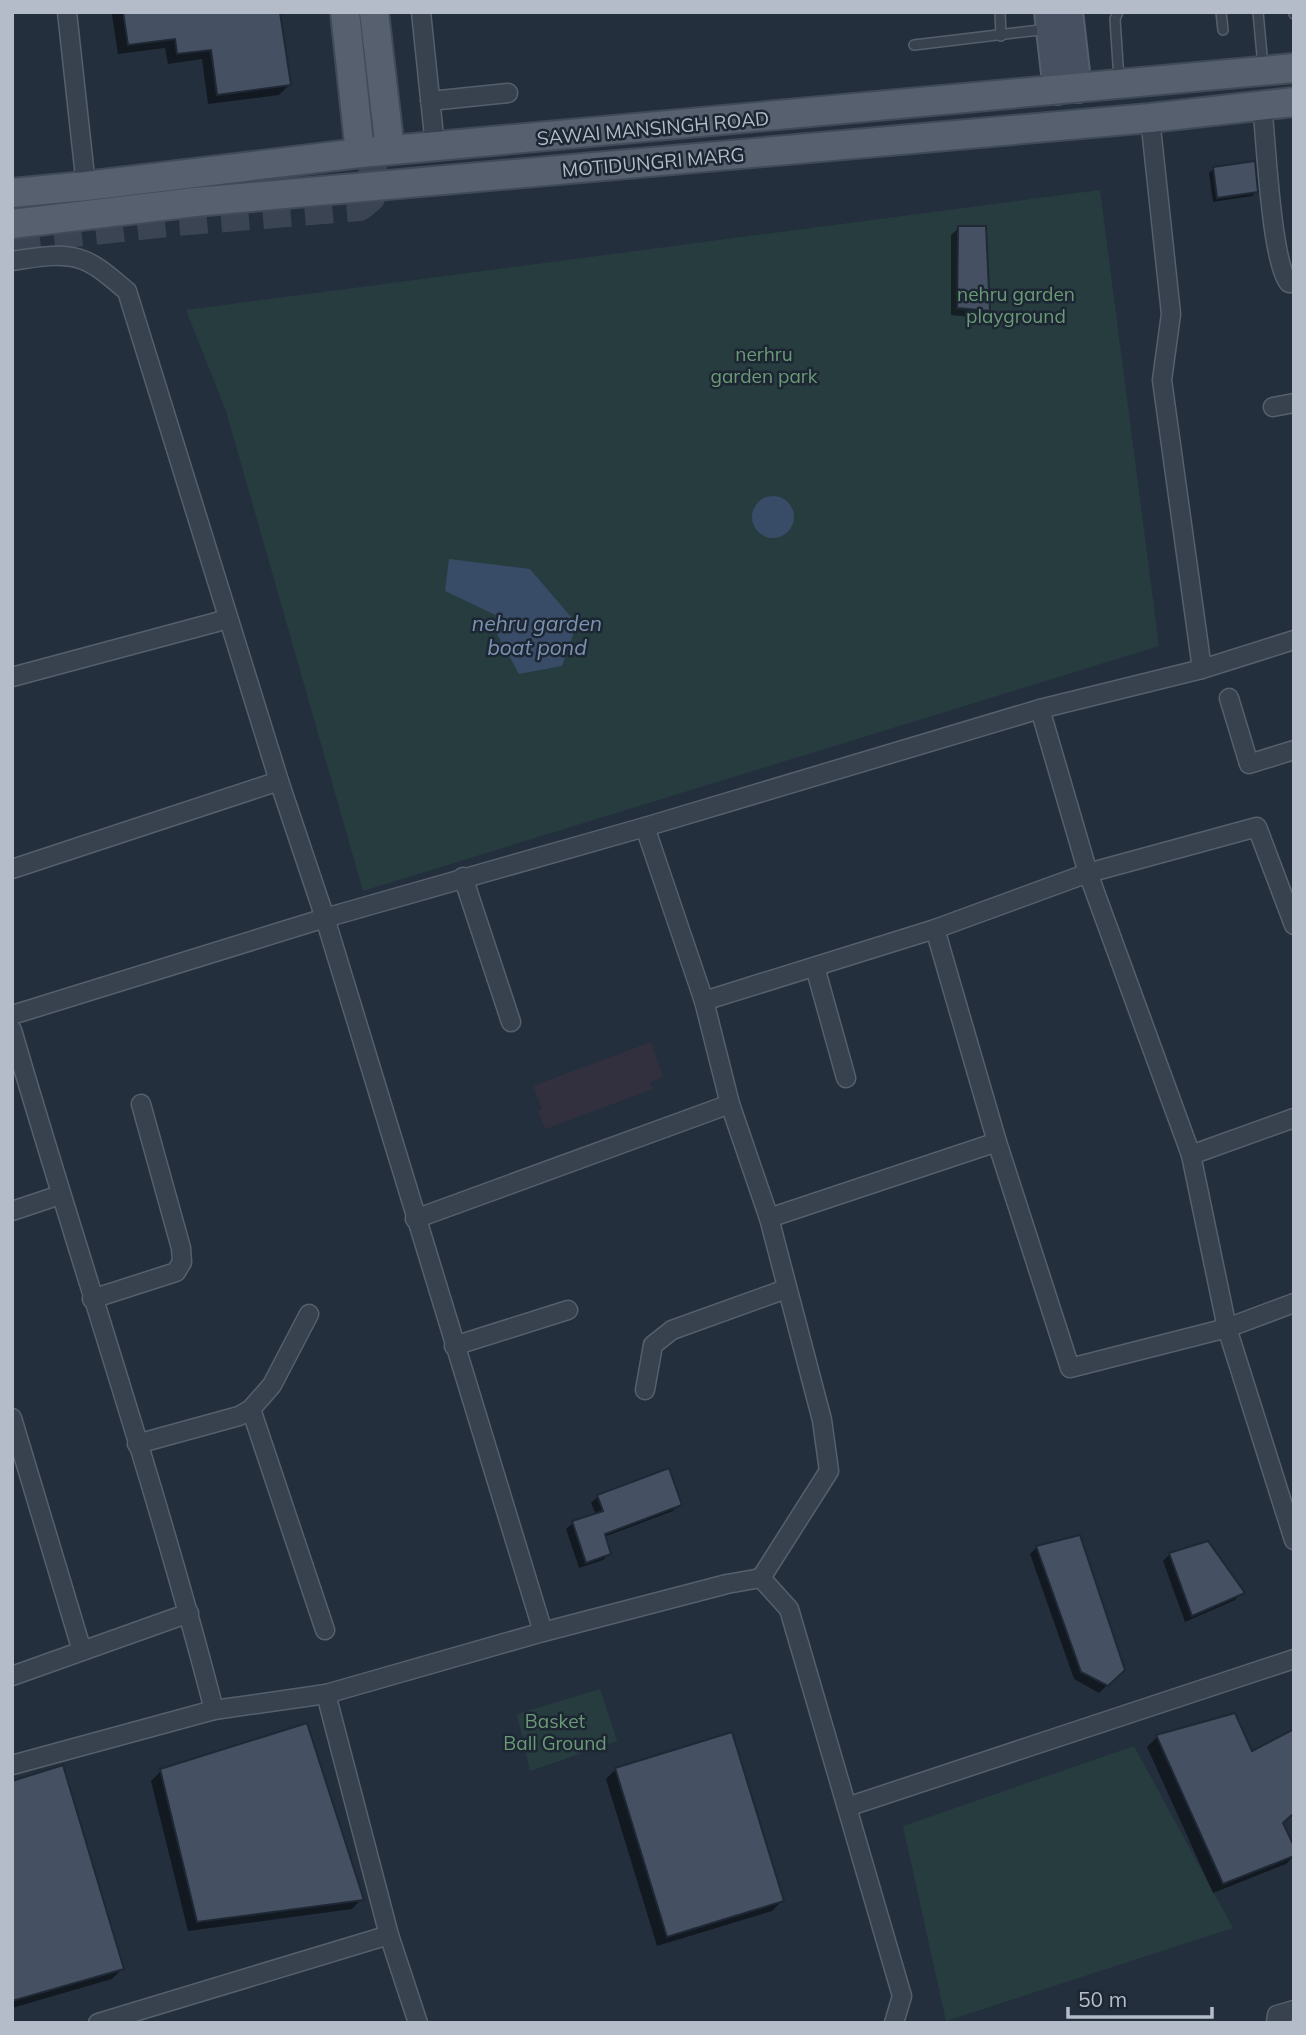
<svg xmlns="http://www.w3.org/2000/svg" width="1306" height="2035" viewBox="0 0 1306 2035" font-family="Mulish,sans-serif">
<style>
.medical{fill:#32303f}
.green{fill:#263c3f}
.water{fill:#394c67}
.shadow{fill:#0007}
.building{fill:#455162;stroke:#1f2835;stroke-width:2}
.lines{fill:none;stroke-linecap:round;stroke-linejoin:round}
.primary-tunnel{stroke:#3a4453;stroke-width:28;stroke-dasharray:28 14;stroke-linecap:butt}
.lane-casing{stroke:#565f6c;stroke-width:12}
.street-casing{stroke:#565f6c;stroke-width:21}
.secondary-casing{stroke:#565f6c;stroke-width:30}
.primary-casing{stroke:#414a57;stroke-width:32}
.lane{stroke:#38414e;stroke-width:9}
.street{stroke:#38414e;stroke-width:18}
.secondary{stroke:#465061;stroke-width:26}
.primary{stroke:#56606e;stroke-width:28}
.labels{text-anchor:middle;stroke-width:5;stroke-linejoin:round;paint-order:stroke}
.street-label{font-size:19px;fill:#b4bcc9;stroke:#1d2633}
.park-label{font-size:19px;fill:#6b9a76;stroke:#1d2633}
.water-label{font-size:21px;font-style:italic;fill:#7c92b1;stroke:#1d2633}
</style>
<rect width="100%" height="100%" fill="#242f3e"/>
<path class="medical" d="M 651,1042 L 663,1077 L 650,1082 L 653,1089 L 545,1129 L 538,1111 L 542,1109 L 533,1086 Z"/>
<g class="green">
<path d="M 1100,190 L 1159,646 L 363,891 L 226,411 L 186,310 Z"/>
<path d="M 600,1689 L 617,1741 L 530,1771 L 517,1714 Z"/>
<path d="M 1134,1746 L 1233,1928 L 946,2021 L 903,1826 Z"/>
</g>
<g class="water">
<circle cx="773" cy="517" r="21"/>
<path d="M 449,559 L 530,569 L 577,624 L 562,666 L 519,674 L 497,634 L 506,620 L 445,591 Z"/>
</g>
<g class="shadow">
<path d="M 115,12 L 279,12 L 289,85 L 279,95 L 208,104 L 202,59 L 168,64 L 165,48 L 118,54 L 112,15 Z"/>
<path d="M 1214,168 L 1256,192 L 1252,196 L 1213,202 L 1209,173 Z"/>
<path d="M 959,228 L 988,310 L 981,318 L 951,315 L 951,235 Z"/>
<path d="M 598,1497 L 680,1504 L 673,1511 L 604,1537 L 609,1554 L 603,1560 L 579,1568 L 566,1529 L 573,1523 L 596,1515 L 591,1503 Z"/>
<path d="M 1037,1547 L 1123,1670 L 1099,1693 L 1074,1679 L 1030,1554 Z"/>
<path d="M 1170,1554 L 1242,1593 L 1235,1600 L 1185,1622 L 1163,1561 Z"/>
<path d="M 1157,1737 L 1281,1823 L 1294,1850 L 1294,1856 L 1286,1864 L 1213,1893 L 1147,1747 Z"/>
<path d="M 616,1769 L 782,1901 L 772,1911 L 657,1946 L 606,1779 Z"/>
<path d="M 161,1771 L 362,1899 L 352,1909 L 188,1931 L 151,1781 Z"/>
<path d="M 12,1783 L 122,1969 L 112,1979 L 12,2008 Z"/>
</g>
<g class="building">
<path d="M 123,12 L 280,12 L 291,85 L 217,95 L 211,50 L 177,54 L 175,39 L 128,45 Z"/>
<path d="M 1255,161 L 1258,192 L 1217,198 L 1213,167 Z"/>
<path d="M 958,226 L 986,226 L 990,311 L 957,308 Z"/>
<path d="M 669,1468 L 682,1505 L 605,1534 L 611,1554 L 586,1563 L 572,1521 L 603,1511 L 597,1495 Z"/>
<path d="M 1080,1535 L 1125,1670 L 1108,1686 L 1081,1672 L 1036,1546 Z"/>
<path d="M 1208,1541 L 1245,1593 L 1192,1616 L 1169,1553 Z"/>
<path d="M 1235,1713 L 1252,1751 L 1294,1729 L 1294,1813 L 1283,1823 L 1294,1846 L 1294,1856 L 1223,1884 L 1156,1735 Z"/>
<path d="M 307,1723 L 364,1900 L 197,1922 L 160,1769 Z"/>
<path d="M 732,1732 L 784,1901 L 667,1937 L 615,1768 Z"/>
<path d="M 63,1765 L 124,1969 L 12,2001 L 12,1781 Z"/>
</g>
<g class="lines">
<path class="primary-tunnel" d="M 12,240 L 178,222 L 360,207 L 371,198 L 373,166 L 371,130"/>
<g class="lane-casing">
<g id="lane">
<path d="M 1000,12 L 1001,36"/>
<path d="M 1118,12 L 1115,19 L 1119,80"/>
<path d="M 1221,12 L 1223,30"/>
<path d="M 1258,12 L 1263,66"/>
<path d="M 1294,12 L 1294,14"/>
<path d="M 914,45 L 1048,29"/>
</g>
</g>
<g class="street-casing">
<g id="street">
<path d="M 67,12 L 86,186"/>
<path d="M 421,12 L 435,146"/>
<path d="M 430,101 L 508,93"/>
<path d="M 1262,105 C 1266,138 1271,263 1289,283 L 1294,283"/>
<path d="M 1150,118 L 1171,314 L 1162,380 L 1202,669"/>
<path d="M 12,261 C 33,258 59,252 80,259 C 97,264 113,280 127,291 L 279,781 L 325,918 L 543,1632"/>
<path d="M 1273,407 L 1294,403"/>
<path d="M 12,677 L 228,619"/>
<path d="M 1229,698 L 1249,764 L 1294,750"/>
<path d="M 1040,709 L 1088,873 L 1191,1155 L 1227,1328 L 1294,1540"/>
<path d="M 645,827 L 704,1001 L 730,1104 L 769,1218 L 822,1420 L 829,1471 L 761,1578"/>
<path d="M 12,869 L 279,781"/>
<path d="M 463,877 L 511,1022"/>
<path d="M 935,929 L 997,1142 L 1070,1368 L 1227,1328 L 1294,1303"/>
<path d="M 815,967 L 846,1078"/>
<path d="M 704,1001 L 935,929 L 1088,873 L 1257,827 L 1294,925"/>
<path d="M 12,1015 L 325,918 L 645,827 L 1040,709 L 1202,669 L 1294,640"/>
<path d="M 12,1030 C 78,1257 155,1481 214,1710"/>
<path d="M 1191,1155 L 1294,1118"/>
<path d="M 12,1211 L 60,1195"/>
<path d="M 769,1218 L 997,1142"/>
<path d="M 415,1219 L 730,1104"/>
<path d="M 92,1299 L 176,1272 L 182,1262 L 181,1248 L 141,1104"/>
<path d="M 454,1346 L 568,1310"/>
<path d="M 645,1390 L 653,1345 L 672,1330 L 786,1289"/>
<path d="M 251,1409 L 325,1630"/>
<path d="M 12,1418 L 82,1651"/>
<path d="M 137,1444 L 239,1416 L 251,1409 L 272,1385 L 309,1314"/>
<path d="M 12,1676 L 189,1613"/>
<path d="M 12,1765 L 214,1710 L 326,1694"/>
<path d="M 847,1807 L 1294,1659"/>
<path d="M 98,2023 L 389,1935"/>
<path d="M 418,2023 L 389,1935 L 326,1694 L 543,1632 L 727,1584 L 761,1578 L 789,1609 L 902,1996 L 894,2023"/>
<path d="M 1276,2023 L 1277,2015 L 1294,2010"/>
</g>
</g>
<g class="secondary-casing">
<g id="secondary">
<path d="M 1048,12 L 1057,91"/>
<path d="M 1069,12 L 1078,89"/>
</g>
</g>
<g class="primary-casing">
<g id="primary">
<path d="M 345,12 L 360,153"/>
<path d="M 374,12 L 390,150"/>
<path d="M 12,193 L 86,186 L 360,153 L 1294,68"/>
<path d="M 12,224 L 195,202 L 1150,118 L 1294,102"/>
</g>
</g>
<use href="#lane" class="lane"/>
<use href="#street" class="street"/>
<use href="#secondary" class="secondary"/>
<use href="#primary" class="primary"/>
</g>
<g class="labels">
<g class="street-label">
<text transform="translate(653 128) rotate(-5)" y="7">SAWAI MANSINGH ROAD</text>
<text transform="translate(653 162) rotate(-5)" y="7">MOTIDUNGRI MARG</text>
</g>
<g class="park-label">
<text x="1016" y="301">nehru garden<tspan x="1016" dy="22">playground</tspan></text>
<text x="764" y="361">nerhru<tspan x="764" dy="22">garden park</tspan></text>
<text x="555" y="1728">Basket<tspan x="555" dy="22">Ball Ground</tspan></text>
</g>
<g class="water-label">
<text x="537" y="631">nehru garden<tspan x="537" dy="24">boat pond</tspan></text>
</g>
</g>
<rect width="1306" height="2035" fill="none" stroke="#b4bcc9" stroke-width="28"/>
<path d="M1068 2007v10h144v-10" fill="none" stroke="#b4bcc9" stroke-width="3.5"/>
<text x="1078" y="2007" font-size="21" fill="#b4bcc9" stroke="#1d2633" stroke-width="5" paint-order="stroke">50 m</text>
</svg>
